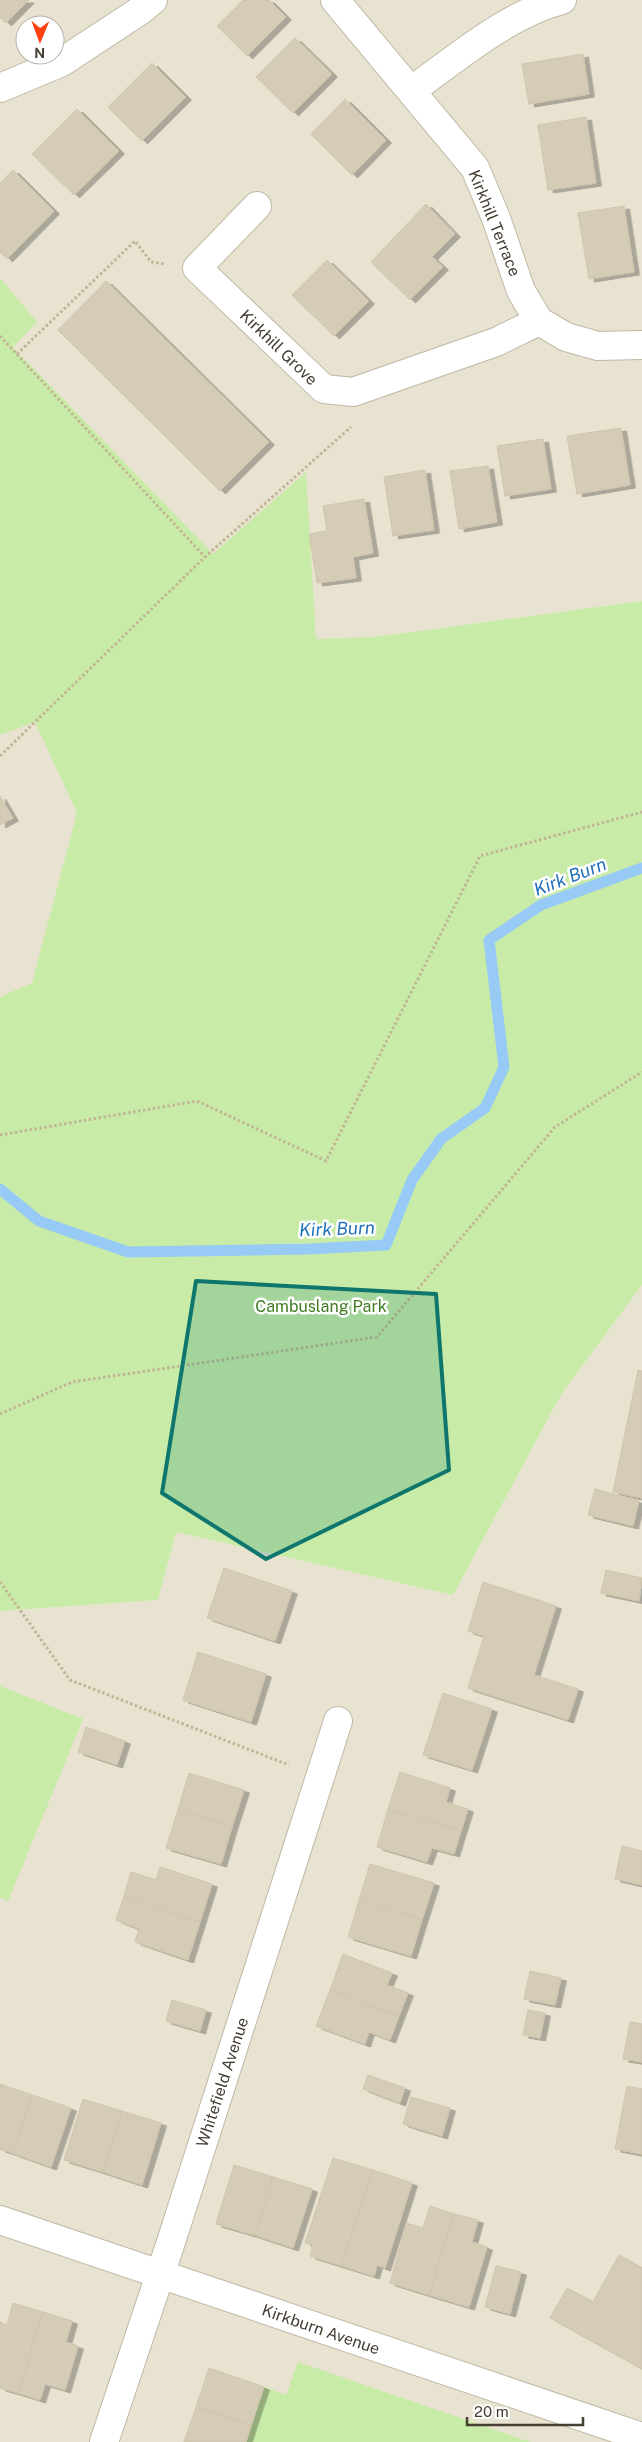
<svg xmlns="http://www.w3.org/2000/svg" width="642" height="2442" viewBox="0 0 642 2442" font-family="'Public Sans',sans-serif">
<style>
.residential{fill:#e8e2d0;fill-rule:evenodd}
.green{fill:#c8eca7}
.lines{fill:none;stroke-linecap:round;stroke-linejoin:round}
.stream{stroke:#98caf6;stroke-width:11}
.building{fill:#d5ccb7;stroke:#d1c4aa;filter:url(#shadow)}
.street-casing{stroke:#bfb8a5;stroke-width:30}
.path{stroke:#c2b595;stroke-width:3;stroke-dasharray:2.5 2.5;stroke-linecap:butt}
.street{stroke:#fff;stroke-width:28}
.marked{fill:#0f766e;fill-opacity:0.2;stroke:#0f766e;stroke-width:4;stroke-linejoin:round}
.labels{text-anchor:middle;stroke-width:5;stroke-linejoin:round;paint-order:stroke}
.street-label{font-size:16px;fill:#453f33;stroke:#fff}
.park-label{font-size:16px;fill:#3e7b21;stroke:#fff}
.water-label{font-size:18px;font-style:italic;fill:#2371ba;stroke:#fff}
</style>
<defs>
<filter id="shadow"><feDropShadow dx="5.5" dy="3" stdDeviation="0" flood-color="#0004"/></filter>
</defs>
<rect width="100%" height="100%" fill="#f3efe3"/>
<g class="residential">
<path d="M 0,0 L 642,0 L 642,601 L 374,637 L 347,892 L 0,997 ZM 25,25 L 55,25 L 55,55 L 25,55 Z"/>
<path d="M 642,1285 L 642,2442 L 0,2442 L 0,1611 L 158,1600 L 176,1532 L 453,1595 L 562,1393 Z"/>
</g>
<g class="green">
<path d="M 0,278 L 37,322 L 13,347 L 213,554 L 306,472 L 316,639 L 374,637 L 642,601 L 642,1285 L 562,1393 L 453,1595 L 176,1532 L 158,1600 L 0,1611 L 0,997 L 32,983 L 77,813 L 35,722 L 0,735 Z"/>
<path d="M 0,1686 L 83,1719 L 8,1901 L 0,1897 Z"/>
<path d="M 298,2362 L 530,2442 L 246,2442 L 264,2387 L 286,2395 Z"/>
</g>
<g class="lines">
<path class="stream" d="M 0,1189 L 39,1221 L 128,1252 L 309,1249 L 386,1245 L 412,1180 L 441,1139 L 485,1108 L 504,1067 L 489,940 L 541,905 L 642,868"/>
</g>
<g class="building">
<path d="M 0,0 L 29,0 L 6,23 L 0,17 Z"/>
<path d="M 243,0 L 269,0 L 286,17 L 247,56 L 217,26 Z"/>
<path d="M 295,38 L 332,74 L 293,113 L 256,77 Z"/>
<path d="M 583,54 L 589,94 L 529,104 L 522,64 Z"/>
<path d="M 152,63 L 186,97 L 142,141 L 108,107 Z"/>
<path d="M 345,99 L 386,140 L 352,175 L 311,134 Z"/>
<path d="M 77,109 L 119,151 L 74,195 L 32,154 Z"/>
<path d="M 586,117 L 596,183 L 548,190 L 538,125 Z"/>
<path d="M 13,170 L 54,211 L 7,259 L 0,252 L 0,183 Z"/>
<path d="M 426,204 L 455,234 L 432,257 L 443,267 L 410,300 L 371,262 Z"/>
<path d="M 624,206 L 634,272 L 589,279 L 578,213 Z"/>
<path d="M 327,260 L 369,301 L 334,336 L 292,295 Z"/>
<path d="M 106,281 L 269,442 L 220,491 L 58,330 Z"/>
<path d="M 621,428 L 630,485 L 577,494 L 567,436 Z"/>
<path d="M 543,439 L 551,489 L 505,496 L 497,446 Z"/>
<path d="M 488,466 L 497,522 L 459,529 L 450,471 Z"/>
<path d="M 425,470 L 434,530 L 393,536 L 384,477 Z"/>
<path d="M 364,499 L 373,553 L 353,557 L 356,578 L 317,583 L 309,534 L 327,531 L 323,506 Z"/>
<path d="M 0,796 L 13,818 L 0,825 Z"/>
<path d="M 638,1370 L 642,1371 L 642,1498 L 613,1492 Z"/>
<path d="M 595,1489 L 639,1501 L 633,1526 L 588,1515 Z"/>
<path d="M 224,1568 L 292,1591 L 275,1641 L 207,1618 Z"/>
<path d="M 606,1570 L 642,1578 L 639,1601 L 601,1593 Z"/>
<path d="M 483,1582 L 556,1606 L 534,1675 L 578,1689 L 568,1720 L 468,1688 L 484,1636 L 468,1631 Z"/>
<path d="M 198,1652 L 266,1674 L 251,1722 L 183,1700 Z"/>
<path d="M 443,1693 L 492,1709 L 472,1770 L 423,1755 Z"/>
<path d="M 86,1727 L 125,1741 L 117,1765 L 78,1752 Z"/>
<path d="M 400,1772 L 450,1788 L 446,1802 L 468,1809 L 461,1831 L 388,1809 Z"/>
<path d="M 189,1773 L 244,1790 L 232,1827 L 178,1810 Z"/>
<path d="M 388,1809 L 461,1831 L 454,1854 L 432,1848 L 427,1862 L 377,1847 Z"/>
<path d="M 178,1810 L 232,1827 L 221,1864 L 166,1848 Z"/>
<path d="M 622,1846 L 642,1851 L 642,1885 L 615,1879 Z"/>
<path d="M 370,1864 L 434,1883 L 422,1920 L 359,1900 Z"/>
<path d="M 160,1867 L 212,1884 L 200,1922 L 124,1896 L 131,1872 L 156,1880 Z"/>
<path d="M 124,1896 L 200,1922 L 188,1960 L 135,1942 L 139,1929 L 116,1920 Z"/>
<path d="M 359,1900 L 422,1920 L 411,1956 L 348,1937 Z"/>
<path d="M 343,1954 L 392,1973 L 387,1985 L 408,1993 L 399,2016 L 330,1990 Z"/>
<path d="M 530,1971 L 561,1978 L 555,2005 L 524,1999 Z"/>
<path d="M 330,1990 L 399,2016 L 390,2040 L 369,2032 L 365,2044 L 316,2026 Z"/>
<path d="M 172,2000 L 206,2010 L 200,2031 L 166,2021 Z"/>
<path d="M 528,2010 L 545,2013 L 540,2038 L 523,2035 Z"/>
<path d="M 630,2022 L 642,2024 L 642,2062 L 623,2059 Z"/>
<path d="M 368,2075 L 405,2088 L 400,2103 L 363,2089 Z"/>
<path d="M 0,2084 L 32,2095 L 12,2153 L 0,2149 Z"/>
<path d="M 627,2086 L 642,2089 L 642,2154 L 615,2149 Z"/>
<path d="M 32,2095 L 71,2108 L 51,2167 L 12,2153 Z"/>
<path d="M 411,2097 L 450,2108 L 442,2136 L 403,2124 Z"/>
<path d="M 83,2099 L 122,2111 L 103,2172 L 64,2160 Z"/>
<path d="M 122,2111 L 161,2123 L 142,2185 L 103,2172 Z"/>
<path d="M 333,2158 L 373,2170 L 342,2266 L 310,2256 L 313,2245 L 305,2243 Z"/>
<path d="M 234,2165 L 273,2177 L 254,2235 L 216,2224 Z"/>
<path d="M 373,2170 L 412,2183 L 385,2268 L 377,2265 L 374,2276 L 342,2266 Z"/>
<path d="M 273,2177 L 312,2189 L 293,2248 L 254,2235 Z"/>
<path d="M 430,2206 L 454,2214 L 429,2295 L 390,2283 L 407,2223 L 423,2228 Z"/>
<path d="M 454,2214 L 478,2220 L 472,2242 L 487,2247 L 469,2307 L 429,2295 Z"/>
<path d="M 619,2255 L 642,2268 L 642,2369 L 550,2318 L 567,2288 L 593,2302 Z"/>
<path d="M 496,2266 L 521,2272 L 510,2314 L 485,2307 Z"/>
<path d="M 13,2303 L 43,2312 L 18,2393 L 0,2388 L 0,2322 L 7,2325 Z"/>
<path d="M 43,2312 L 72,2321 L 66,2342 L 78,2346 L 65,2390 L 45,2384 L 40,2400 L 18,2393 Z"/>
<path d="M 209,2368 L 264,2387 L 251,2426 L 196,2407 Z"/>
<path d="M 196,2407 L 251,2426 L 246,2442 L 184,2442 Z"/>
</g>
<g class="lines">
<g class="street-casing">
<g id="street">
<path d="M 335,0 L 475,168 L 496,218 L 521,291 L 539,321 L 566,337 L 598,346 L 642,345"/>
<path d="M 0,88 L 62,62 L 141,10 L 153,0"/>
<path d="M 412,90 C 457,58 508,14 562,0"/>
<path d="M 257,206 L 197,268 L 324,389 L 353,392 L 496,342 L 539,321"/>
<path d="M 0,2220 L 642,2437"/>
<path d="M 104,2442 L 171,2242 L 338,1721"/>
</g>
</g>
<g class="path">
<path d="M 0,336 L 205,557"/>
<path d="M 17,354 L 135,241 L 151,262 L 165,264"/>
<path d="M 0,756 L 205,557 L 351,427"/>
<path d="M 0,1135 L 197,1101 L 326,1161 L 480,856 L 642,812"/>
<path d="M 0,1414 L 72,1382 L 377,1337 L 555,1127 L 642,1072"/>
<path d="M 0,1582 L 70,1680 L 289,1765"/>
</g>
<use href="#street" class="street"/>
</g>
<path class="marked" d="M 196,1281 L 436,1294 L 449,1470 L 266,1559 L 162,1493 Z"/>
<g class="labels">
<g class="street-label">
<text transform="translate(495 223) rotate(68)" y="6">Kirkhill Terrace</text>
<text transform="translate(279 347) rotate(44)" y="6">Kirkhill Grove</text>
<text transform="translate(222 2082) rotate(-72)" y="6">Whitefield Avenue</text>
<text transform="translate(321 2329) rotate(19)" y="6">Kirkburn Avenue</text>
</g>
<g class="park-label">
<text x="321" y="1312">Cambuslang Park</text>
</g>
<g class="water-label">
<text transform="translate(570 877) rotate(-21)" y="6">Kirk Burn</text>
<text transform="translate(337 1229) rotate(-2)" y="6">Kirk Burn</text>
</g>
</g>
<g transform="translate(40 40) rotate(181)"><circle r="24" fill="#ffffff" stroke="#b5b2ad"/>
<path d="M0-4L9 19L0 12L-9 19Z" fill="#ff410e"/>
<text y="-8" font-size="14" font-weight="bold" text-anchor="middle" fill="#453f33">N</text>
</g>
<path d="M467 2417v8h116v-8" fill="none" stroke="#453f33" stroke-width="2.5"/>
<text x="474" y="2417" font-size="15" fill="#453f33" stroke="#ffffff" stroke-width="4" paint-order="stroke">20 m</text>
</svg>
